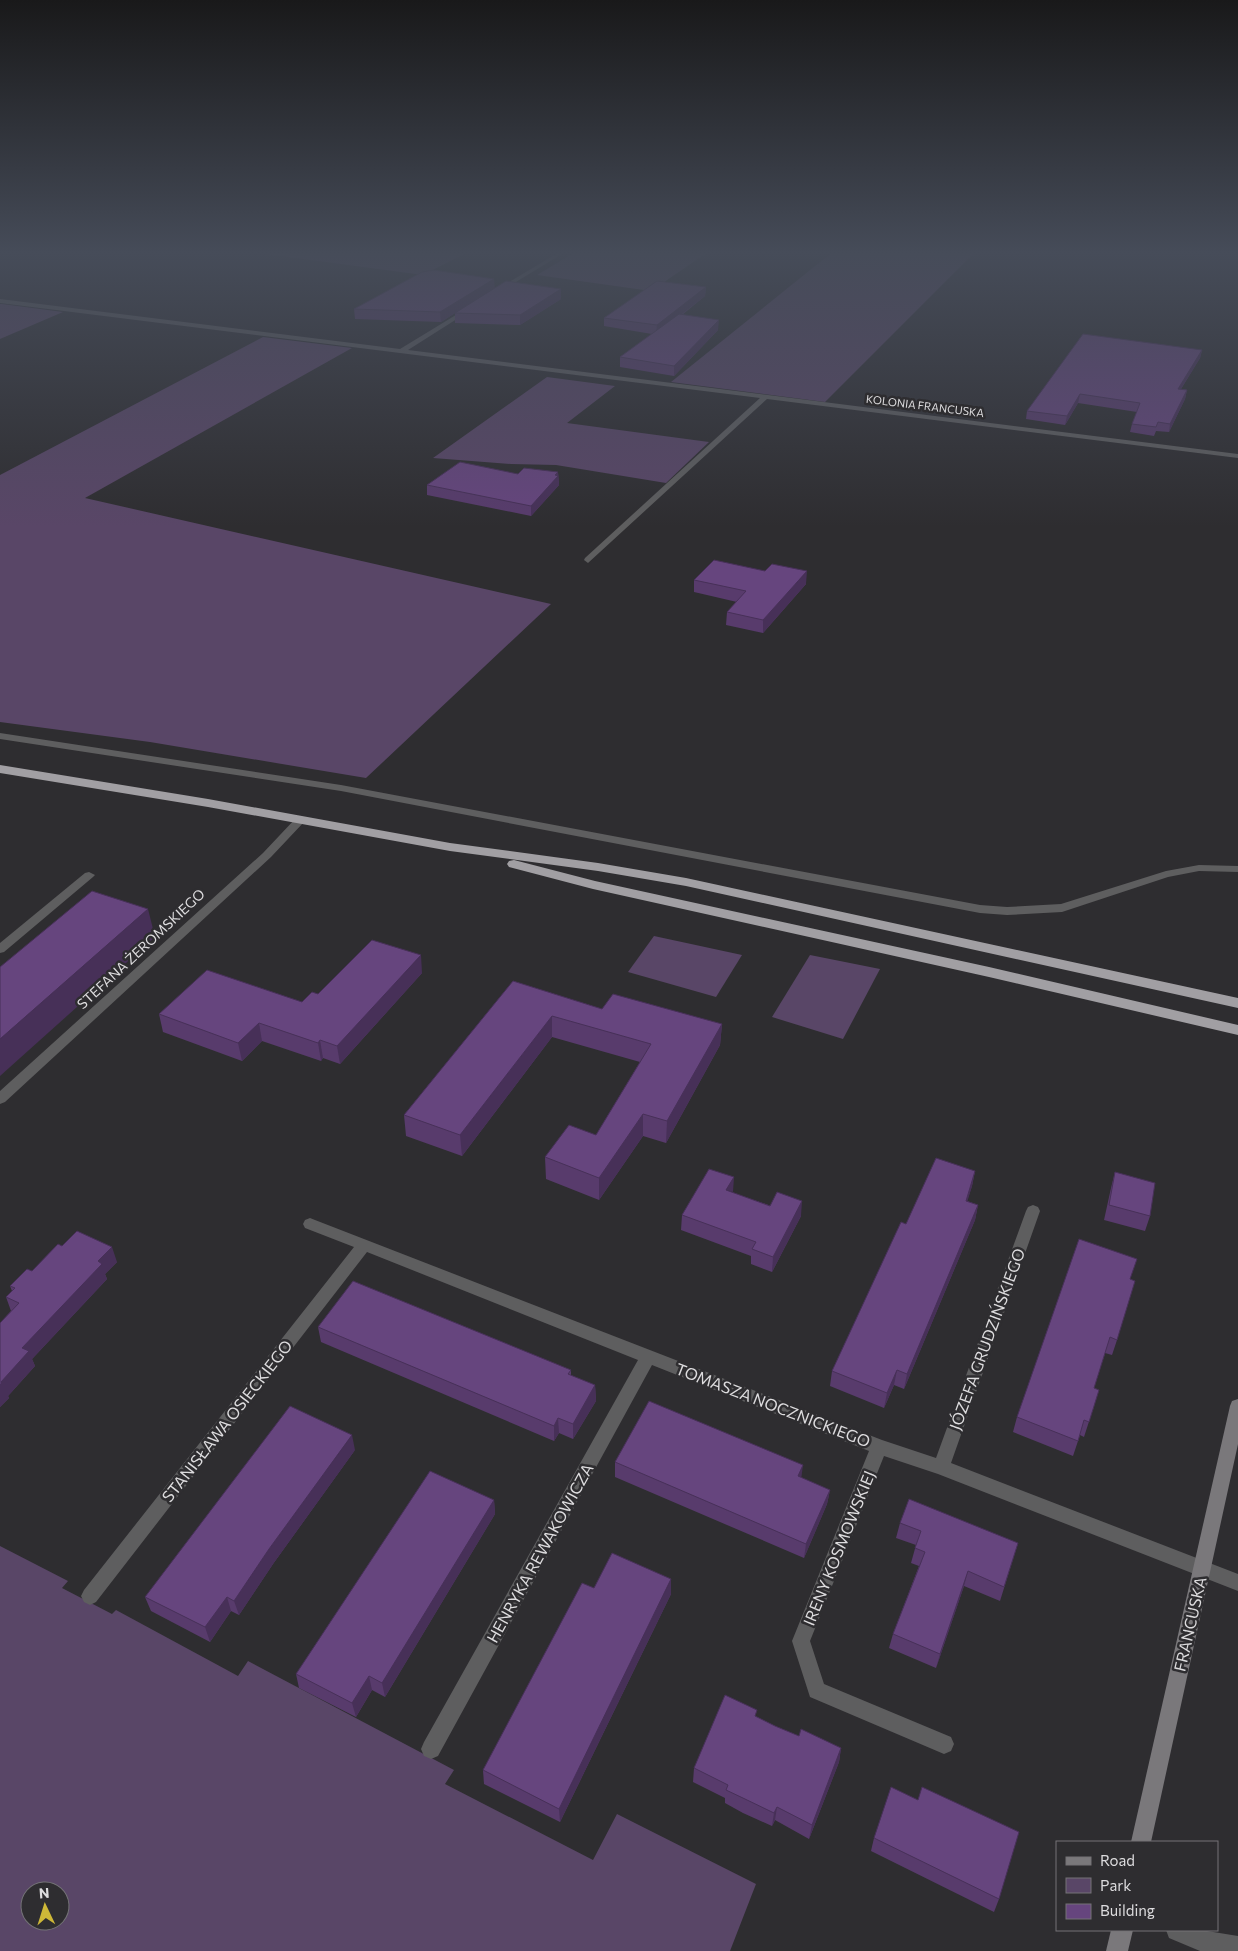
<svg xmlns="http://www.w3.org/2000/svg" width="1238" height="1951" viewBox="0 0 1238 1951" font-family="Commissioner,sans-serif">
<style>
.green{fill:#594667;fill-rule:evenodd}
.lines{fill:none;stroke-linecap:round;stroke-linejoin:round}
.lane{fill:#5e5e5f;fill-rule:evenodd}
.street{fill:#5e5e5f;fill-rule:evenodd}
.secondary{fill:#7a787b;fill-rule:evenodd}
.highway{fill:#a19fa3;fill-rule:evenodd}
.wall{fill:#583b6c}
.shaded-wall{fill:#473058}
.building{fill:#66457e;stroke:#473058}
.labels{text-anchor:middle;stroke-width:5;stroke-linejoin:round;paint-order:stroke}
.far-street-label{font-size:11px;fill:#dddcde;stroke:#2e2d30}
.street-label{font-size:14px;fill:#dddcde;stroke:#2e2d30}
.near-street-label{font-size:16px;fill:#dddcde;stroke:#2e2d30}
</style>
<rect width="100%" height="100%" fill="#2e2d30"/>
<g class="green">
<path d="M 266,254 L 464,254 L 423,275 Z"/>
<path d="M 572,254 L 705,254 L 651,291 L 537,275 Z"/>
<path d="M 830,254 L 973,254 L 825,402 L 671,382 Z"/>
<path d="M 0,304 L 2,304 L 63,312 L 0,339 Z"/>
<path d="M 263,337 L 352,348 L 85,498 L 551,604 L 366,778 L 150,742 L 0,722 L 0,475 Z"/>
<path d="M 547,377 L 615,386 L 567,423 L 709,442 L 666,483 L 556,465 L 511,464 L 433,458 Z"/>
<path d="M 654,936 L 742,955 L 716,997 L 628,972 Z"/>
<path d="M 810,955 L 880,969 L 843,1039 L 772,1017 Z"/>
<path d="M 0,1546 L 68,1581 L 62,1588 L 112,1614 L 116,1610 L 238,1676 L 248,1661 L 454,1770 L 445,1784 L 593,1860 L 617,1814 L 756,1884 L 730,1951 L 0,1951 ZM 30,1891 L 60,1891 L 60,1921 L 30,1921 Z"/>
</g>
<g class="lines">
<g class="lane">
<path d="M 0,733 L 341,785 L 980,905 L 1007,907 L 1061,904 L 1166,871 L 1199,865 L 1238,866 L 1238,872 L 1199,871 L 1168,877 L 1062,912 L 1007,915 L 980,913 L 341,791 L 0,739 Z"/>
<path d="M 300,817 L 306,820 L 304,822 L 271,857 L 5,1102 L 0,1104 L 0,1091 L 263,853 L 296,818 Z"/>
<path d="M 1166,1930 L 1201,1930 L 1238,1936 L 1238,1951 L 1200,1951 L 1169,1938 Z"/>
</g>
<g class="street">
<path d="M 556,254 L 562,254 L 501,291 L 496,290 Z"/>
<path d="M 0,299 L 400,349 L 469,307 L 471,308 L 471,310 L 408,350 L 1238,454 L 1238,458 L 767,399 L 588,563 L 584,560 L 585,558 L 760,398 L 0,303 Z"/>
<path d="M 89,872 L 95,875 L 93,877 L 4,952 L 0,953 L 0,943 L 85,873 Z"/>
<path d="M 1033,1205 L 1038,1207 L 1040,1211 L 951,1463 L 1238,1574 L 1238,1591 L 938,1474 L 884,1456 L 810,1641 L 824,1684 L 951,1737 L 954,1744 L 951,1751 L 944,1754 L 810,1697 L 792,1641 L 869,1451 L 652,1365 L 438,1756 L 431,1759 L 424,1756 L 421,1749 L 424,1742 L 638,1360 L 367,1252 L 96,1602 L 90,1605 L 84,1602 L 81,1596 L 84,1590 L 354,1247 L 305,1228 L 303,1224 L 305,1220 L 310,1218 L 315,1220 L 882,1440 L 936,1458 L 1026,1211 L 1028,1207 Z"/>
</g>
<g class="secondary">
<path d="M 1238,1399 L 1238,1444 L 1151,1842 L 1131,1842 L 1230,1406 L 1232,1401 Z"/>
<path d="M 1111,1930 L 1133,1930 L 1128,1951 L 1106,1951 Z"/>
</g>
<g class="highway">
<path d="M 0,765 L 208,799 L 450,843 L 598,863 L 686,878 L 1238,998 L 1238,1008 L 686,886 L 598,871 L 450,851 L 208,807 L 0,773 Z"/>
<path d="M 514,860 L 595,881 L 989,967 L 1238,1025 L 1238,1035 L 989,977 L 593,889 L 509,867 L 507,864 L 509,861 Z"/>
</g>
</g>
<g class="wall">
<path d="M 706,287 L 705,296 L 682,315 L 718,330 L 674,376 L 620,367 L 620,357 L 652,334 L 604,326 L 604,318 Z"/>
<path d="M 495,288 L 561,299 L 520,325 L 455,323 L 455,313 L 441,322 L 355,319 L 354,309 Z"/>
<path d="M 1202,350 L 1200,358 L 1181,389 L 1187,390 L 1185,399 L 1169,432 L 1156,431 L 1154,436 L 1130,432 L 1132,424 L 1137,412 L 1078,403 L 1065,425 L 1026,419 L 1027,411 Z"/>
<path d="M 558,472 L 559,485 L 531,516 L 427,495 L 427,485 L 518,474 Z"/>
<path d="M 694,580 L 806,584 L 763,633 L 726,625 L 727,612 L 737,602 L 694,592 Z"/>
<path d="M 422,973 L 340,1064 L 323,1058 L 321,1061 L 262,1041 L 242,1061 L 163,1032 L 159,1014 L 302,1002 L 318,994 Z"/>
<path d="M 513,981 L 602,1009 L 722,1024 L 720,1045 L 666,1143 L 643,1136 L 599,1200 L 546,1179 L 545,1157 L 596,1135 L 640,1062 L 552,1037 L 462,1156 L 406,1136 L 404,1115 Z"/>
<path d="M 975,1171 L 972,1186 L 967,1201 L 978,1205 L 975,1220 L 904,1389 L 894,1385 L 884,1408 L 830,1386 L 832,1371 L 906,1224 Z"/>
<path d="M 1115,1172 L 1150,1216 L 1145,1231 L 1104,1220 L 1111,1188 Z"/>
<path d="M 733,1193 L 801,1216 L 772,1272 L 751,1264 L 751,1256 L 681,1230 L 682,1215 Z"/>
<path d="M 62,1246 L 117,1262 L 105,1274 L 107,1279 L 32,1359 L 35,1366 L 8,1396 L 9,1398 L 0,1407 L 0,1323 L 11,1311 L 6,1297 L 12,1291 L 10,1286 L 32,1271 Z"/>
<path d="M 1130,1279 L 1117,1340 L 1112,1355 L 1105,1353 L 1094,1388 L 1094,1406 L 1084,1437 L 1080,1435 L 1073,1456 L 1013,1432 L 1017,1417 Z"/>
<path d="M 318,1327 L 571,1370 L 571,1376 L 595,1385 L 596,1401 L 573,1439 L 559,1433 L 554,1441 L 321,1342 Z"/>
<path d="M 355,1450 L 273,1564 L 239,1615 L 231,1611 L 210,1642 L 151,1611 L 145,1597 Z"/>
<path d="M 615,1462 L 801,1478 L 830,1490 L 827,1504 L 804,1558 L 615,1477 Z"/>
<path d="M 494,1500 L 495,1514 L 385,1697 L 372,1690 L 356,1717 L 299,1688 L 296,1674 Z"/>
<path d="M 900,1523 L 1018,1543 L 1000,1601 L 964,1586 L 936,1668 L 889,1648 L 893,1634 L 919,1566 L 911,1563 L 916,1545 L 896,1538 Z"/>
<path d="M 594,1588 L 671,1594 L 560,1822 L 484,1784 L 483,1770 Z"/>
<path d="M 757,1717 L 775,1726 L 799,1736 L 841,1748 L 839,1762 L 809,1839 L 775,1820 L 772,1826 L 743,1813 L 725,1803 L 725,1798 L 693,1782 L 694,1768 Z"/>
<path d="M 918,1800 L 999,1899 L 994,1912 L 871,1851 L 874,1838 Z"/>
</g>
<g class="shaded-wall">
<path d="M 494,279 L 495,289 L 455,313 L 441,322 L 440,312 Z"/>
<path d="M 706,287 L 705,296 L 656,334 L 657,325 Z"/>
<path d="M 561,289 L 561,299 L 520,325 L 520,315 Z"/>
<path d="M 719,320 L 718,330 L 674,376 L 674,366 Z"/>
<path d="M 1202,350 L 1200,358 L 1176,397 L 1178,389 Z"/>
<path d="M 1187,390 L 1185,399 L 1169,432 L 1170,424 Z"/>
<path d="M 1080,394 L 1078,403 L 1065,425 L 1067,416 Z"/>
<path d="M 558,472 L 559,485 L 531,516 L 531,506 Z"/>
<path d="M 807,571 L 806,584 L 763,633 L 763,620 Z"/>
<path d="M 148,909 L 155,937 L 0,1076 L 0,1039 Z"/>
<path d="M 421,955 L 422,973 L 340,1064 L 337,1046 Z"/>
<path d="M 552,1016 L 552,1037 L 462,1156 L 460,1135 Z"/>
<path d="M 259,1023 L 262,1041 L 242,1061 L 238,1043 Z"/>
<path d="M 722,1024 L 720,1045 L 666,1143 L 667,1121 Z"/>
<path d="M 320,1040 L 323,1058 L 321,1061 L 318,1043 Z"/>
<path d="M 643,1114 L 643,1136 L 599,1200 L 599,1178 Z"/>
<path d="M 975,1171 L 972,1186 L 963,1216 L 966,1201 Z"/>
<path d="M 734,1177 L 733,1192 L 726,1190 Z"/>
<path d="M 802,1201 L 801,1216 L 772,1272 L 773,1257 Z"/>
<path d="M 978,1205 L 975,1220 L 904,1389 L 907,1374 Z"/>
<path d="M 112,1247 L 117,1262 L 105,1274 L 107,1279 L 32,1359 L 35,1366 L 8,1396 L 9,1398 L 0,1407 L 0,1385 L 1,1382 L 22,1348 L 98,1261 Z"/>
<path d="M 897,1370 L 894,1385 L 884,1408 L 887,1393 Z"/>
<path d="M 595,1385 L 596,1401 L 573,1439 L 573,1424 Z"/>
<path d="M 558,1418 L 559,1433 L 554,1441 L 554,1426 Z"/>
<path d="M 352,1435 L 355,1450 L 273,1564 L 239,1615 L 234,1601 L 269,1549 Z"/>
<path d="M 803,1465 L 801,1480 L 798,1476 Z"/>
<path d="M 830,1490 L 827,1504 L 804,1558 L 806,1544 Z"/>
<path d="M 494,1500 L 495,1514 L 385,1697 L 382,1683 Z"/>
<path d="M 968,1571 L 964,1586 L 936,1668 L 940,1654 Z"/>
<path d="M 671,1579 L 671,1594 L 560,1822 L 559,1809 Z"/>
<path d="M 227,1597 L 231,1611 L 210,1642 L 205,1627 Z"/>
<path d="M 369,1676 L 372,1690 L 356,1717 L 352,1703 Z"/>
<path d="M 841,1748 L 839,1762 L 809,1839 L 812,1825 Z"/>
<path d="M 777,1807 L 775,1820 L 772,1826 L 774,1813 Z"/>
</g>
<g class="building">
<path d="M 434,270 L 494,279 L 440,312 L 354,309 L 422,272 Z"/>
<path d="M 506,281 L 561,289 L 520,315 L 455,313 Z"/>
<path d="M 657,281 L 706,287 L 657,325 L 604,318 Z"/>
<path d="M 679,314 L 719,320 L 674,366 L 620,357 Z"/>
<path d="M 1083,334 L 1202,350 L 1178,389 L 1187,390 L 1170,424 L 1158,422 L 1156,427 L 1132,424 L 1140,403 L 1080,394 L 1067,416 L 1027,411 Z"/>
<path d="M 460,462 L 518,474 L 524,468 L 558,472 L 555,475 L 558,476 L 531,506 L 427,485 Z"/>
<path d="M 714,560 L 765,571 L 772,564 L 807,571 L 763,620 L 727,612 L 746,591 L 694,580 Z"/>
<path d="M 92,891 L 148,909 L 0,1039 L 0,967 Z"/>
<path d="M 372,940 L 421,955 L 337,1046 L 320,1040 L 318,1043 L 259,1023 L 238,1043 L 159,1014 L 207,970 L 302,1002 L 312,992 L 318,994 Z"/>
<path d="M 513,981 L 602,1009 L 613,994 L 722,1024 L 667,1121 L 643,1114 L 599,1178 L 545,1157 L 569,1125 L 596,1135 L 651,1044 L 552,1016 L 460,1135 L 404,1115 Z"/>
<path d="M 936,1158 L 975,1171 L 966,1201 L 978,1205 L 907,1374 L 897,1370 L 887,1393 L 832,1371 L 901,1222 L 906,1224 Z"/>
<path d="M 709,1169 L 734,1177 L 726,1190 L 770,1206 L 777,1192 L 802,1201 L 773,1257 L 752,1249 L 756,1242 L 682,1215 Z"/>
<path d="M 1115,1172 L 1155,1183 L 1150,1216 L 1109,1205 Z"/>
<path d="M 77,1231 L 112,1247 L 98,1261 L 102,1264 L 22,1348 L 29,1351 L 1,1382 L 2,1383 L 0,1385 L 0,1323 L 19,1303 L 6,1297 L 15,1288 L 10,1286 L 27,1269 L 32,1271 L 58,1244 L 62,1246 Z"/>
<path d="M 1079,1239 L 1137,1259 L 1130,1279 L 1135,1281 L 1117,1340 L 1110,1337 L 1094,1388 L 1099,1390 L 1089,1422 L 1084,1420 L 1078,1441 L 1017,1417 Z"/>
<path d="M 353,1281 L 571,1370 L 568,1374 L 595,1385 L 573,1424 L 558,1418 L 554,1426 L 318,1327 Z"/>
<path d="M 649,1401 L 803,1465 L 798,1476 L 830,1490 L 806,1544 L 615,1462 Z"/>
<path d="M 290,1406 L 352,1435 L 269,1549 L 234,1601 L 227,1597 L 205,1627 L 145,1597 Z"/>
<path d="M 430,1471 L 494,1500 L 382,1683 L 369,1676 L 352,1703 L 296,1674 Z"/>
<path d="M 909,1499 L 1018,1543 L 1004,1587 L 968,1571 L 940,1654 L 893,1634 L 925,1552 L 915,1548 L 921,1531 L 900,1523 Z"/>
<path d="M 612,1553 L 671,1579 L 559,1809 L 483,1770 L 582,1583 L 594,1588 Z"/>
<path d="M 725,1695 L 757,1710 L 755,1716 L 775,1726 L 799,1736 L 801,1729 L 841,1748 L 812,1825 L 777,1807 L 774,1813 L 745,1799 L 726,1790 L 728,1785 L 694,1768 Z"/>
<path d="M 891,1787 L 918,1800 L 922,1787 L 1019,1832 L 999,1899 L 874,1838 Z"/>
</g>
<linearGradient id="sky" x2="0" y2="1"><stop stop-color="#19191a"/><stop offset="0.48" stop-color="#464c59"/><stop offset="1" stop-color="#464c59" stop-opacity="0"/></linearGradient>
<rect width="1238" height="527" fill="url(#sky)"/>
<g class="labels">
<g class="far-street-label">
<text transform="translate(925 406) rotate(7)" y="4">KOLONIA FRANCUSKA</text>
</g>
<g class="street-label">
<text transform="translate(141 949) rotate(-43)" y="5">STEFANA ŻEROMSKIEGO</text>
</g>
<g class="near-street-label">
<text transform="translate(987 1339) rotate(-70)" y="6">JÓZEFA GRUDZIŃSKIEGO</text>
<text transform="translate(773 1405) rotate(21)" y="6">TOMASZA NOCZNICKIEGO</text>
<text transform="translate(227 1421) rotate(-52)" y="6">STANISŁAWA OSIECKIEGO</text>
<text transform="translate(839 1548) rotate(-68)" y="6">IRENY KOSMOWSKIEJ</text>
<text transform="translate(540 1553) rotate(-61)" y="6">HENRYKA REWAKOWICZA</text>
<text transform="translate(1190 1624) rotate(-77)" y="6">FRANCUSKA</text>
</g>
</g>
<rect x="1056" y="1841" width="162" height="90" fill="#2e2d30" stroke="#747376"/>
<rect x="1066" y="1857" width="25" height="8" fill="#7a787b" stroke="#747376"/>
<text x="1100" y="1866" font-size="15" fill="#dddcde">Road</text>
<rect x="1066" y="1878" width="25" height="15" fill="#594667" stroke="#747376"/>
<text x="1100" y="1891" font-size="15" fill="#dddcde">Park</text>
<rect x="1066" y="1904" width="25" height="15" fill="#66457e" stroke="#747376"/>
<text x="1100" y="1916" font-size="15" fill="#dddcde">Building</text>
<g transform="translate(45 1906) rotate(356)"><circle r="24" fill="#2e2d30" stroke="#747376"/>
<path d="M0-4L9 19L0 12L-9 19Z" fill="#ceb838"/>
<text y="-8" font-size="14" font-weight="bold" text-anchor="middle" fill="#dddcde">N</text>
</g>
</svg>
